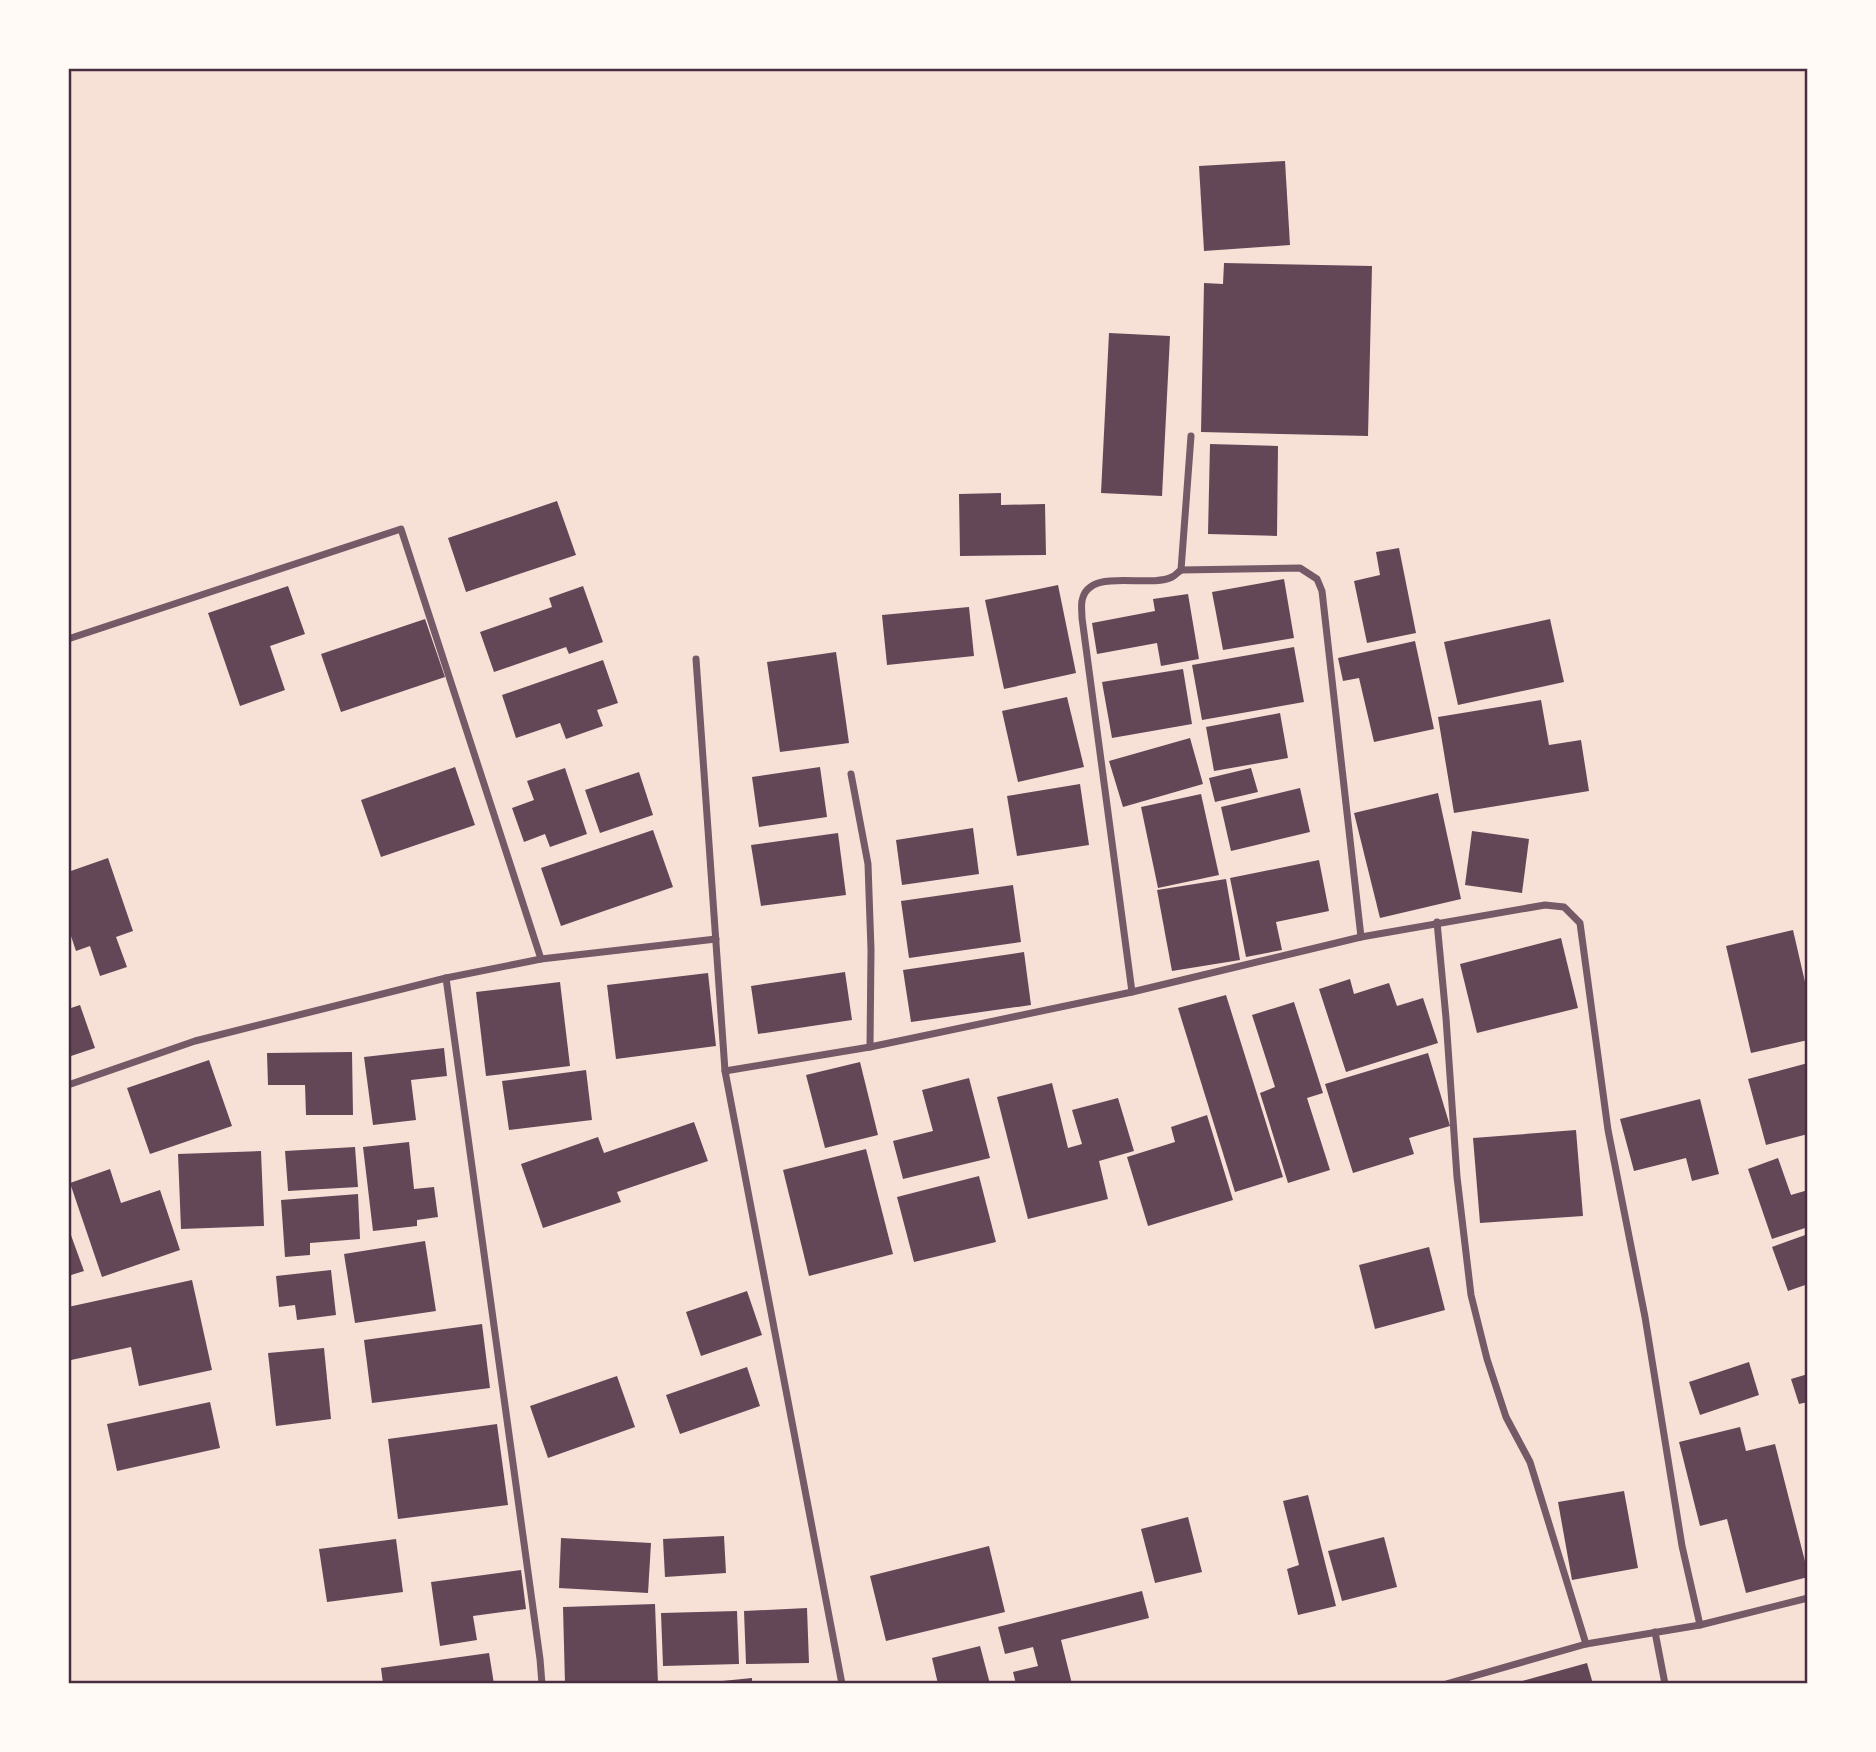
<svg xmlns="http://www.w3.org/2000/svg" width="1876" height="1752" viewBox="0 0 1876 1752" font-family="Figtree,sans-serif">
<style>
.building{fill:#644757}
.lines{fill:none;stroke-linecap:round;stroke-linejoin:round}
.minor{stroke:#755966;stroke-width:7}
.neatline{fill:none;stroke:#4a2c40;stroke-width:2.5}
</style>
<rect width="100%" height="100%" fill="#f7e1d7"/>
<g class="building">
<path d="M 1285,161 L 1290,245 L 1204,251 L 1199,166 Z"/>
<path d="M 1224,263 L 1372,266 L 1368,436 L 1201,432 L 1204,283 L 1223,284 Z"/>
<path d="M 1109,333 L 1170,336 L 1162,496 L 1101,493 Z"/>
<path d="M 1210,444 L 1278,446 L 1277,536 L 1208,534 Z"/>
<path d="M 1001,493 L 1001,505 L 1045,504 L 1046,555 L 960,556 L 959,494 Z"/>
<path d="M 557,501 L 576,555 L 466,592 L 448,538 Z"/>
<path d="M 1399,548 L 1416,633 L 1367,643 L 1354,581 L 1380,575 L 1376,552 Z"/>
<path d="M 1284,579 L 1294,638 L 1223,650 L 1212,592 Z"/>
<path d="M 1058,585 L 1076,673 L 1004,689 L 985,600 Z"/>
<path d="M 288,586 L 305,634 L 270,646 L 285,690 L 240,706 L 208,613 Z"/>
<path d="M 583,586 L 603,642 L 569,654 L 566,647 L 494,672 L 480,632 L 552,607 L 549,598 Z"/>
<path d="M 1188,594 L 1199,659 L 1161,666 L 1157,643 L 1097,654 L 1092,623 L 1155,611 L 1153,599 Z"/>
<path d="M 969,607 L 974,656 L 887,665 L 882,615 Z"/>
<path d="M 425,619 L 445,677 L 341,712 L 321,654 Z"/>
<path d="M 1550,619 L 1564,682 L 1458,705 L 1444,642 Z"/>
<path d="M 1415,641 L 1434,729 L 1374,742 L 1359,678 L 1343,681 L 1338,658 Z"/>
<path d="M 1294,647 L 1304,702 L 1202,720 L 1192,665 Z"/>
<path d="M 836,652 L 849,743 L 780,752 L 767,662 Z"/>
<path d="M 603,660 L 618,703 L 597,710 L 603,726 L 566,739 L 560,723 L 516,738 L 502,695 Z"/>
<path d="M 1183,669 L 1192,724 L 1112,738 L 1102,682 Z"/>
<path d="M 1067,697 L 1084,767 L 1018,782 L 1002,711 Z"/>
<path d="M 1541,700 L 1549,745 L 1581,740 L 1589,791 L 1454,813 L 1438,717 Z"/>
<path d="M 1280,713 L 1288,758 L 1214,771 L 1206,727 Z"/>
<path d="M 1190,738 L 1203,784 L 1123,807 L 1109,761 Z"/>
<path d="M 455,767 L 475,825 L 381,857 L 361,800 Z"/>
<path d="M 820,767 L 827,817 L 759,827 L 752,777 Z"/>
<path d="M 565,768 L 587,834 L 550,847 L 545,834 L 524,842 L 512,808 L 534,800 L 527,781 Z"/>
<path d="M 1251,768 L 1258,792 L 1215,802 L 1209,778 Z"/>
<path d="M 639,772 L 653,815 L 600,833 L 585,790 Z"/>
<path d="M 1080,784 L 1089,845 L 1017,856 L 1007,796 Z"/>
<path d="M 1300,788 L 1310,832 L 1231,851 L 1221,807 Z"/>
<path d="M 1438,793 L 1461,899 L 1380,918 L 1354,813 Z"/>
<path d="M 1201,794 L 1219,875 L 1158,888 L 1141,807 Z"/>
<path d="M 973,828 L 979,874 L 902,885 L 896,840 Z"/>
<path d="M 653,830 L 673,887 L 561,926 L 541,868 Z"/>
<path d="M 1472,831 L 1529,839 L 1522,893 L 1465,885 Z"/>
<path d="M 838,833 L 846,895 L 761,906 L 751,845 Z"/>
<path d="M 108,858 L 133,931 L 116,937 L 127,967 L 100,976 L 90,946 L 76,951 L 68,927 L 68,872 Z"/>
<path d="M 1319,860 L 1329,911 L 1276,922 L 1282,950 L 1246,957 L 1230,878 Z"/>
<path d="M 1226,879 L 1240,960 L 1172,971 L 1157,890 Z"/>
<path d="M 1013,885 L 1021,942 L 909,958 L 901,901 Z"/>
<path d="M 1793,930 L 1808,995 L 1808,1040 L 1751,1053 L 1726,946 Z"/>
<path d="M 1561,938 L 1578,1008 L 1477,1033 L 1460,964 Z"/>
<path d="M 1024,952 L 1031,1005 L 911,1022 L 903,970 Z"/>
<path d="M 845,972 L 852,1020 L 758,1034 L 751,986 Z"/>
<path d="M 708,973 L 716,1046 L 616,1059 L 607,985 Z"/>
<path d="M 1350,979 L 1354,994 L 1389,983 L 1397,1006 L 1423,998 L 1438,1043 L 1346,1072 L 1319,989 Z"/>
<path d="M 560,982 L 570,1066 L 486,1076 L 476,992 Z"/>
<path d="M 1226,995 L 1283,1177 L 1235,1192 L 1178,1008 Z"/>
<path d="M 1294,1002 L 1323,1093 L 1307,1098 L 1330,1170 L 1288,1183 L 1260,1093 L 1275,1087 L 1252,1015 Z"/>
<path d="M 80,1005 L 95,1048 L 68,1057 L 68,1009 Z"/>
<path d="M 444,1048 L 447,1076 L 411,1080 L 416,1120 L 373,1125 L 364,1057 Z"/>
<path d="M 352,1052 L 353,1115 L 306,1115 L 305,1085 L 268,1085 L 267,1053 Z"/>
<path d="M 1428,1053 L 1450,1126 L 1409,1138 L 1414,1154 L 1353,1173 L 1325,1084 Z"/>
<path d="M 209,1060 L 232,1126 L 150,1154 L 127,1088 Z"/>
<path d="M 860,1062 L 878,1135 L 825,1148 L 806,1075 Z"/>
<path d="M 1808,1063 L 1808,1134 L 1766,1145 L 1748,1079 Z"/>
<path d="M 586,1070 L 592,1120 L 509,1130 L 502,1081 Z"/>
<path d="M 969,1078 L 990,1158 L 903,1179 L 893,1141 L 933,1131 L 922,1090 Z"/>
<path d="M 1052,1083 L 1068,1148 L 1082,1144 L 1072,1110 L 1118,1098 L 1134,1151 L 1099,1161 L 1108,1199 L 1028,1219 L 997,1097 Z"/>
<path d="M 1700,1099 L 1719,1174 L 1692,1181 L 1686,1158 L 1634,1171 L 1620,1119 Z"/>
<path d="M 1207,1115 L 1233,1200 L 1148,1226 L 1127,1157 L 1175,1142 L 1171,1127 Z"/>
<path d="M 694,1122 L 708,1161 L 617,1192 L 621,1202 L 543,1228 L 521,1164 L 598,1137 L 604,1153 Z"/>
<path d="M 1576,1130 L 1583,1216 L 1480,1223 L 1473,1138 Z"/>
<path d="M 409,1142 L 414,1189 L 434,1187 L 438,1217 L 417,1220 L 417,1226 L 373,1231 L 363,1147 Z"/>
<path d="M 355,1147 L 358,1187 L 288,1191 L 285,1151 Z"/>
<path d="M 866,1149 L 893,1254 L 809,1276 L 783,1170 Z"/>
<path d="M 261,1151 L 264,1226 L 181,1229 L 178,1154 Z"/>
<path d="M 1778,1158 L 1791,1195 L 1808,1190 L 1808,1227 L 1772,1239 L 1748,1169 Z"/>
<path d="M 110,1169 L 121,1203 L 160,1190 L 180,1250 L 102,1277 L 70,1183 Z"/>
<path d="M 979,1176 L 996,1242 L 914,1262 L 897,1197 Z"/>
<path d="M 358,1194 L 360,1239 L 310,1243 L 310,1255 L 285,1257 L 281,1200 Z"/>
<path d="M 68,1227 L 84,1271 L 68,1276 Z"/>
<path d="M 1808,1234 L 1808,1284 L 1788,1291 L 1772,1247 Z"/>
<path d="M 425,1241 L 436,1311 L 355,1323 L 344,1254 Z"/>
<path d="M 1429,1247 L 1445,1310 L 1375,1329 L 1359,1265 Z"/>
<path d="M 331,1270 L 336,1315 L 297,1320 L 295,1305 L 279,1307 L 276,1276 Z"/>
<path d="M 192,1280 L 212,1370 L 139,1386 L 131,1347 L 71,1360 L 68,1349 L 68,1307 Z"/>
<path d="M 747,1291 L 762,1335 L 701,1356 L 686,1312 Z"/>
<path d="M 482,1324 L 490,1388 L 372,1403 L 364,1340 Z"/>
<path d="M 324,1348 L 331,1419 L 276,1426 L 268,1353 Z"/>
<path d="M 1749,1362 L 1759,1395 L 1700,1415 L 1689,1382 Z"/>
<path d="M 747,1367 L 760,1406 L 680,1434 L 666,1395 Z"/>
<path d="M 1808,1374 L 1808,1402 L 1799,1404 L 1791,1379 Z"/>
<path d="M 617,1376 L 635,1427 L 548,1458 L 530,1406 Z"/>
<path d="M 210,1402 L 220,1448 L 117,1471 L 107,1424 Z"/>
<path d="M 497,1424 L 508,1505 L 398,1519 L 388,1439 Z"/>
<path d="M 1740,1427 L 1746,1451 L 1775,1444 L 1808,1573 L 1808,1577 L 1746,1593 L 1727,1519 L 1700,1526 L 1679,1442 Z"/>
<path d="M 1624,1491 L 1638,1568 L 1572,1580 L 1558,1502 Z"/>
<path d="M 1308,1495 L 1336,1606 L 1298,1615 L 1287,1569 L 1299,1565 L 1283,1501 Z"/>
<path d="M 1188,1517 L 1202,1572 L 1155,1583 L 1141,1529 Z"/>
<path d="M 724,1536 L 726,1573 L 665,1577 L 663,1539 Z"/>
<path d="M 1384,1537 L 1397,1587 L 1342,1601 L 1328,1551 Z"/>
<path d="M 561,1538 L 651,1543 L 648,1593 L 559,1588 Z"/>
<path d="M 396,1539 L 403,1592 L 327,1602 L 319,1549 Z"/>
<path d="M 989,1546 L 1005,1612 L 886,1641 L 870,1576 Z"/>
<path d="M 521,1570 L 526,1609 L 473,1616 L 477,1640 L 440,1646 L 431,1582 Z"/>
<path d="M 1142,1591 L 1149,1618 L 1061,1640 L 1072,1684 L 1016,1684 L 1013,1672 L 1038,1666 L 1033,1647 L 1005,1654 L 998,1627 Z"/>
<path d="M 655,1604 L 658,1684 L 565,1684 L 563,1607 Z"/>
<path d="M 807,1608 L 809,1663 L 746,1664 L 744,1611 Z"/>
<path d="M 737,1611 L 739,1664 L 663,1666 L 661,1613 Z"/>
<path d="M 980,1646 L 990,1684 L 938,1684 L 932,1658 Z"/>
<path d="M 489,1653 L 494,1684 L 383,1684 L 381,1668 Z"/>
<path d="M 1587,1663 L 1593,1684 L 1515,1684 L 1515,1683 Z"/>
<path d="M 752,1678 L 752,1684 L 712,1684 L 712,1682 Z"/>
</g>
<g class="lines">
<g class="minor">
<path d="M 1181,570 L 1300,568 L 1317,579 L 1322,591 L 1361,937"/>
<path d="M 68,639 L 401,529 L 541,959"/>
<path d="M 696,659 L 725,1071 L 842,1684"/>
<path d="M 851,774 L 868,864 L 871,950 L 870,1047"/>
<path d="M 1437,922 L 1446,1018 L 1457,1177 L 1471,1295 L 1487,1359 L 1506,1417 L 1530,1462 L 1586,1644"/>
<path d="M 446,978 L 540,1659 L 542,1684"/>
<path d="M 1132,992 L 1082,618 C 1082,613 1081,606 1082,601 C 1088,566 1148,589 1172,577 C 1176,575 1178,572 1181,570 L 1191,436"/>
<path d="M 725,1071 L 870,1047 L 1132,992 L 1361,937 L 1545,905 L 1564,907 L 1580,923 L 1608,1130 L 1645,1317 L 1682,1546 L 1700,1625"/>
<path d="M 68,1085 L 195,1041 L 446,978 L 541,959 L 716,939"/>
<path d="M 1655,1632 L 1665,1684"/>
<path d="M 1446,1684 L 1586,1644 L 1700,1625 L 1808,1598"/>
</g>
</g>
<rect width="1876" height="1752" fill="none" stroke="#fffaf5" stroke-width="140"/>
<rect x="70" y="70" width="1736" height="1612" class="neatline"/>
</svg>
